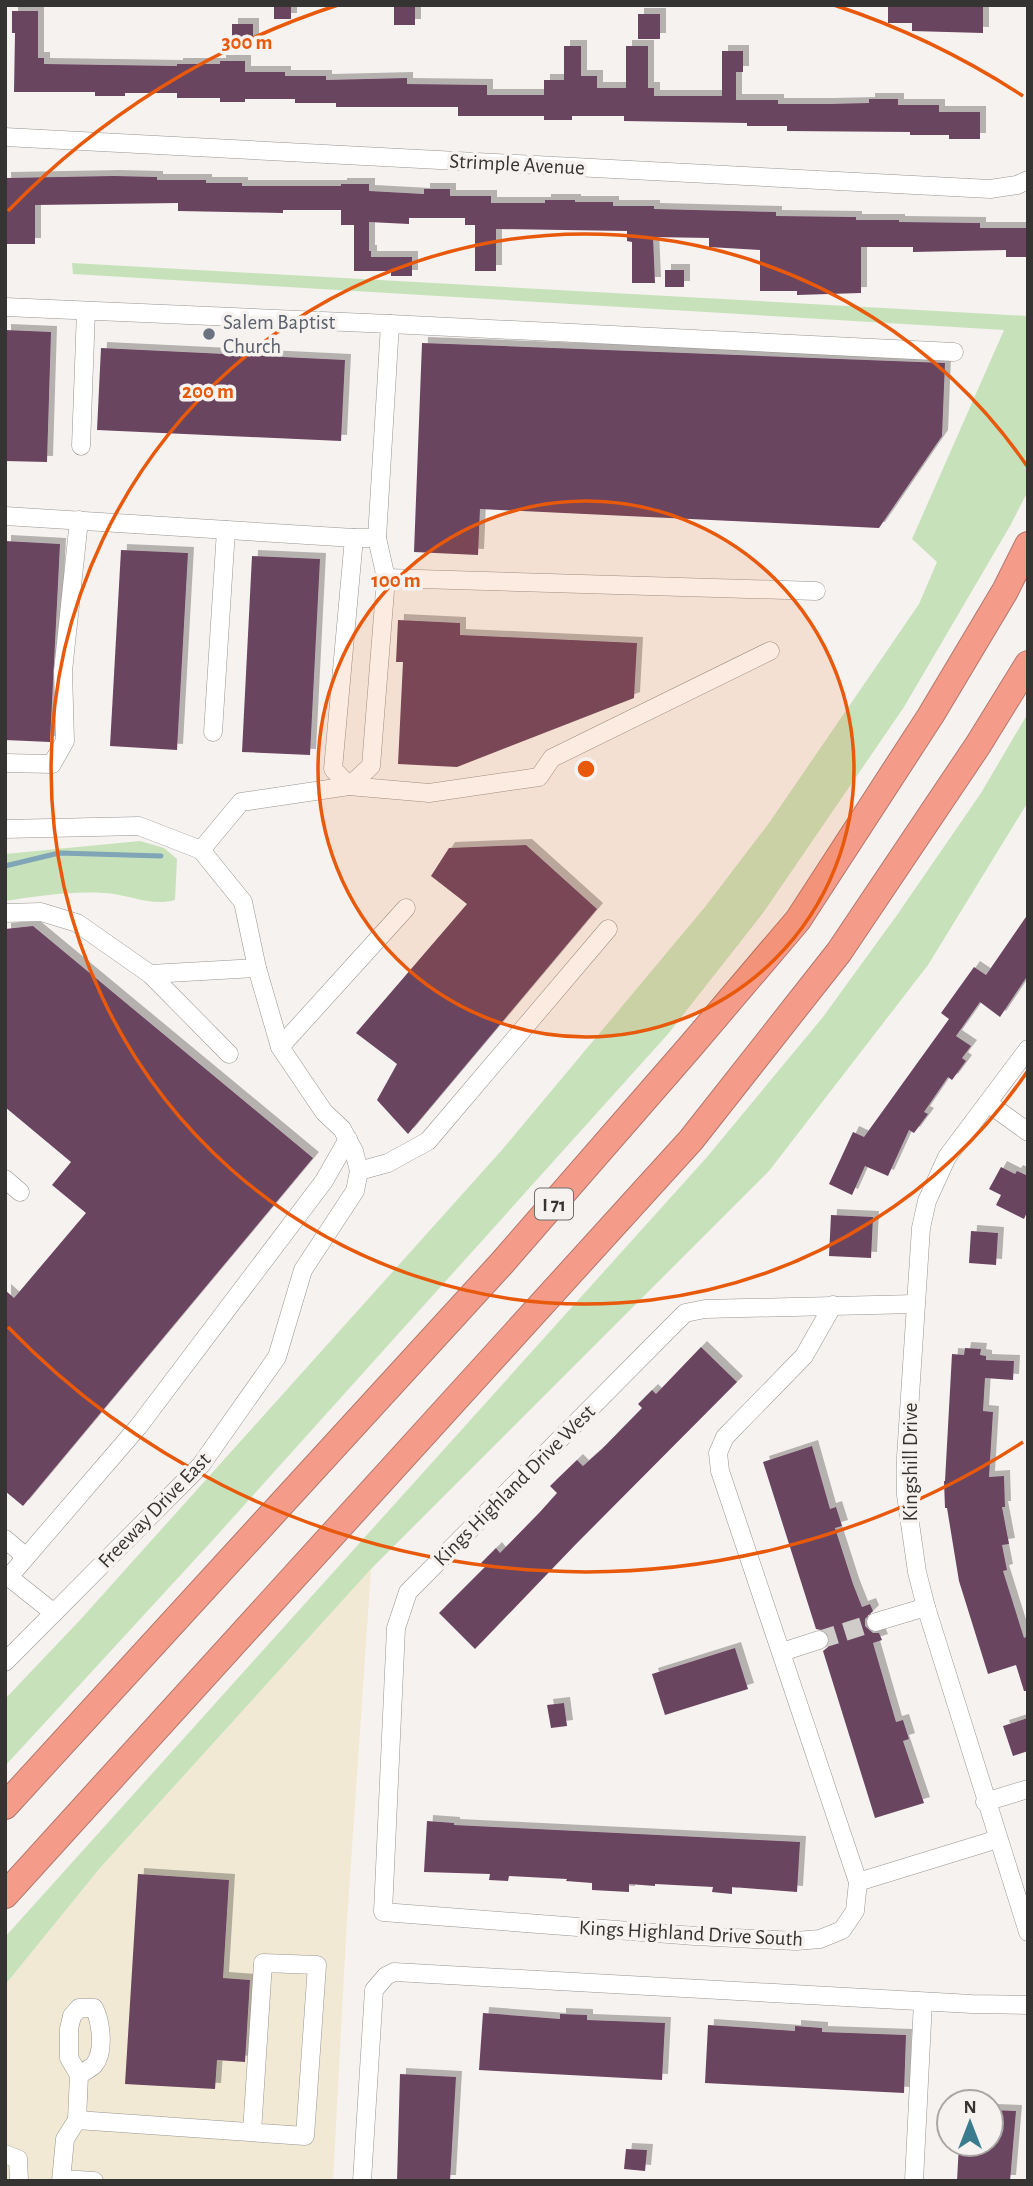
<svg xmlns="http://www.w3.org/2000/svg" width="1033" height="2186" viewBox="0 0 1033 2186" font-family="'Alegreya Sans',sans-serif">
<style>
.commercial{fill:#f1e9d3}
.green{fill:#c7e2bb}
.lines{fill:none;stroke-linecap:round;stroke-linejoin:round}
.stream{stroke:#7fa5b7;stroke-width:5}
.building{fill:#6b4461;filter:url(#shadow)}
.minor-tunnel{stroke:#d0ccc9;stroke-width:18;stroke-dasharray:18 9;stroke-linecap:butt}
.minor-casing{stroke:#989591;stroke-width:19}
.highway-casing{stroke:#b2776c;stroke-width:28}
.minor{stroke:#fff;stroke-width:18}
.highway{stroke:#f59b8a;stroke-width:26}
.ring{fill:none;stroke:#e8590c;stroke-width:3.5}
.worship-dot{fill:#6b7280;stroke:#f6f2ef;stroke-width:2.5}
.labels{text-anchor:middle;stroke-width:7;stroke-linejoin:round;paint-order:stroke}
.shield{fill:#f6f2ef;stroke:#706d6b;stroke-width:2}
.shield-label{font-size:19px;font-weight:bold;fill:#363433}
.street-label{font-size:21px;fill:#363433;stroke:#f6f2ef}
.worship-label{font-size:21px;fill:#5b616d;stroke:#f6f2ef;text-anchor:start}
.centre{fill:#e8590c;stroke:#f6f2ef;stroke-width:3.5}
.ring-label{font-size:21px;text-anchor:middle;font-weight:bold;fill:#e8590c;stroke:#f6f2ef;stroke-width:7;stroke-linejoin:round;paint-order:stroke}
</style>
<defs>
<filter id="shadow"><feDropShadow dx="6" dy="-6" stdDeviation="0" flood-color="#0004"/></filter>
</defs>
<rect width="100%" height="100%" fill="#f6f2ef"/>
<path class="commercial" d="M 371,1569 L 346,1936 L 333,2181 L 5,2181 L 5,1985 L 100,1868 Z"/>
<g class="green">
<path d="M 72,263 L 1028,316 L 1028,491 L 1010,526 L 904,707 L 763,913 L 668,1034 L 211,1542 L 5,1766 L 5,1699 L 80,1620 L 501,1151 L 705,907 L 769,823 L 919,604 L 937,562 L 912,539 L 1004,330 L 73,274 Z"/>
<path d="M 1028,713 L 1028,802 L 928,965 L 769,1171 L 371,1569 L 100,1868 L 5,1985 L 5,1937 L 707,1157 L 823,1017 L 897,915 L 981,793 Z"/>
<path d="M 140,841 L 164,848 L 177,859 L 175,900 C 151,907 128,894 104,893 C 71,891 38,896 5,901 L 5,854 Z"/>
</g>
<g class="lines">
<path class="stream" d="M 5,866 L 59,853 L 161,856"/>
</g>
<g class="building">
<rect x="274" y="5" width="17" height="14"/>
<rect x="394" y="5" width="21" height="20"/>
<path d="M 888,5 L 983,5 L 983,33 L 912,31 L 912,23 L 888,23 Z"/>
<path d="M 12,11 L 38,11 L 38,58 L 44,58 L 44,64 L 177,66 L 177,64 L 220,64 L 220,61 L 245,61 L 245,72 L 285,72 L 285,76 L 326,76 L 326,80 L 407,78 L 407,84 L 487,85 L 487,95 L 544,95 L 544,80 L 564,80 L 564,46 L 581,46 L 581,76 L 597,76 L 597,88 L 626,88 L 626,46 L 648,46 L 648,88 L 654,88 L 654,96 L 722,96 L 722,51 L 743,51 L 743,72 L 736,72 L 736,100 L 778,100 L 778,104 L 828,104 L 869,103 L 869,99 L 898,99 L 898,105 L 939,105 L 939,112 L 980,112 L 980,139 L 949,139 L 949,135 L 910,135 L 910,132 L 787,131 L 787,126 L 747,126 L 747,123 L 624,121 L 624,116 L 572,116 L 572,120 L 544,120 L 544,116 L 458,116 L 458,107 L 336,107 L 336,103 L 295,103 L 295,99 L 245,99 L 245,102 L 220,102 L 220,98 L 177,98 L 177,93 L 125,93 L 125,96 L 95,96 L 95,92 L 14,92 L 15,33 L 12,33 Z"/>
<rect x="638" y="14" width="22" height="25"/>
<rect x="232" y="24" width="21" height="18"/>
<path d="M 114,176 L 157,177 L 157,180 L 206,180 L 206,183 L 242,183 L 242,186 L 341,186 L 341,184 L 369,184 L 369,191 L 424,194 L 424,189 L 450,189 L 450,196 L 491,196 L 491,203 L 545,203 L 545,200 L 575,200 L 575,202 L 613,202 L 613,206 L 654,206 L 654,209 L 776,212 L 776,216 L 856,217 L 856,220 L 899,220 L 899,222 L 980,223 L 980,228 L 1028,228 L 1028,257 L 1006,257 L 1006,250 L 913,252 L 913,247 L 861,247 L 861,293 L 797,295 L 797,291 L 760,291 L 760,250 L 709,247 L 709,238 L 653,237 L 655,283 L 632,283 L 632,242 L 627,241 L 627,231 L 496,229 L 496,271 L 475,271 L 475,225 L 465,225 L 465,218 L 409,218 L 409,224 L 369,222 L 369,251 L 371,251 L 371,257 L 412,257 L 412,276 L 391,276 L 391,271 L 354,271 L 354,225 L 341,225 L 341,210 L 283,210 L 283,213 L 178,211 L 178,203 L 35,205 L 35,244 L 7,244 L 5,178 Z"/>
<rect x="665" y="270" width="19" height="17"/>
<path d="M 5,330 L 51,332 L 47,462 L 5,461 Z"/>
<path d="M 422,343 L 945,363 L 942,436 L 879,528 L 480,509 L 478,555 L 414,552 Z"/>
<path d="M 101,348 L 345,360 L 341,441 L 97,430 Z"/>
<path d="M 5,541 L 60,544 L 50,742 L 5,740 Z"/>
<path d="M 121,550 L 188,553 L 177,750 L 110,746 Z"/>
<path d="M 252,556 L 320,559 L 310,755 L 242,752 Z"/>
<path d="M 398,620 L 460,623 L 460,635 L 637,643 L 634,698 L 457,767 L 398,764 L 403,662 L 396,662 Z"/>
<path d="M 526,845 L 597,909 L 408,1134 L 377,1100 L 397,1064 L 356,1033 L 467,904 L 431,876 L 449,848 Z"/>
<path d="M 1028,914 L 1028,975 L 1000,1017 L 980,1002 L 956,1036 L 971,1046 L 962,1058 L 966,1061 L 952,1080 L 948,1077 L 924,1112 L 928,1114 L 914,1133 L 909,1130 L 888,1176 L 865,1166 L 852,1195 L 829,1184 L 853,1132 L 864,1137 L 949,1019 L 941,1013 L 974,967 L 986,975 Z"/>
<path d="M 33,926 L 313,1158 L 23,1506 L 5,1491 L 5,1290 L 14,1298 L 86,1213 L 52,1185 L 71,1162 L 5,1107 L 5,929 Z"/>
<path d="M 1001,1167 L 1015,1174 L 1017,1171 L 1028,1176 L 1028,1210 L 1024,1219 L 996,1205 L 1001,1195 L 989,1189 Z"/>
<path d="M 831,1215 L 873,1217 L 871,1258 L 829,1256 Z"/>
<path d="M 971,1231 L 998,1233 L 996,1265 L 969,1263 Z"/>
<path d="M 701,1347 L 737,1382 L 574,1546 L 475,1649 L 439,1613 L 485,1567 L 481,1563 L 496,1548 L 500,1553 L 540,1512 L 557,1493 L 550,1486 L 577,1460 L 583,1466 L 602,1449 L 642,1408 L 638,1404 L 652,1390 L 656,1394 Z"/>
<path d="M 965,1348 L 981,1349 L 980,1355 L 986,1356 L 986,1360 L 1014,1361 L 1013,1380 L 985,1378 L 983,1411 L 993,1412 L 989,1477 L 1004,1476 L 1005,1507 L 1002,1507 L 1009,1544 L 1002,1545 L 1007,1570 L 1003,1571 L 1024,1638 L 1028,1636 L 1028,1691 L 1024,1691 L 1016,1665 L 988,1674 L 959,1581 L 947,1508 L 945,1508 L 944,1481 L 945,1481 L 952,1354 L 964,1355 Z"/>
<path d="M 812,1446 L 830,1509 L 836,1507 L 842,1526 L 835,1528 L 853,1584 L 862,1607 L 870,1604 L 873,1611 L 865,1619 L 865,1626 L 873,1633 L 879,1633 L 882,1640 L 873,1643 L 896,1722 L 903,1720 L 909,1739 L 903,1741 L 924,1803 L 875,1818 L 823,1651 L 828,1647 L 830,1637 L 826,1631 L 816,1629 L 763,1462 Z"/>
<path d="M 735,1648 L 748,1689 L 665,1715 L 652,1674 Z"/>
<path d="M 564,1703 L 567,1726 L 551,1728 L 547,1705 Z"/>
<path d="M 1028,1718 L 1028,1751 L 1013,1756 L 1003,1726 Z"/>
<path d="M 427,1821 L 454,1823 L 454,1825 L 800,1842 L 797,1892 L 732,1887 L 732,1894 L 712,1892 L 713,1887 L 655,1884 L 655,1886 L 629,1884 L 629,1892 L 592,1890 L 592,1883 L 566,1881 L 567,1879 L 509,1876 L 508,1881 L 489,1880 L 490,1874 L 424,1872 Z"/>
<path d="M 138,1874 L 229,1880 L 223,1978 L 250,1980 L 245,2062 L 217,2060 L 215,2089 L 125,2084 Z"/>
<path d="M 483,2013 L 560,2019 L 560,2014 L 587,2015 L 587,2020 L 665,2023 L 662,2080 L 479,2070 Z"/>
<path d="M 708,2025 L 795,2031 L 795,2026 L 822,2028 L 822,2032 L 906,2035 L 904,2093 L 705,2083 Z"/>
<path d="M 400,2074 L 456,2077 L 450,2181 L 397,2181 Z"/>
<path d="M 991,2110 L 1016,2111 L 1010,2181 L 957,2181 L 959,2144 L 991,2144 Z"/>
<path d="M 626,2149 L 647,2150 L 645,2171 L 624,2169 Z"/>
</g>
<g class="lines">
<path class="minor-tunnel" d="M 819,1640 L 876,1622"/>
<g class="minor-casing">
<g id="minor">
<path d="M 5,137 L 990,189 L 1017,185 L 1028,180"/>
<path d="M 5,307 L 390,324 L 377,538 L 354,538"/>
<path d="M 390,324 L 954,352"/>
<path d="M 81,446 L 86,311"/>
<path d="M 5,516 L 354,538 L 333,769 L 349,786"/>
<path d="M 386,578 L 816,591"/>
<path d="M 213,732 L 226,530"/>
<path d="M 5,763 L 52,764 L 65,741 L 63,671 L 79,520"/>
<path d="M 349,786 L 371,766 L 386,578 L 377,538"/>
<path d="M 5,829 L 139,826 L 201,850 L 243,902 L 257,968 L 280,1047 L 324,1112 L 342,1129 L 354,1151 L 359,1171 L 355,1191 L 303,1270 L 277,1357 L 201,1465 L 5,1662"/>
<path d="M 201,850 L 241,802 L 349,786 L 429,793 L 539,777 L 552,758 L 770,651"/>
<path d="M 5,913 L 41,912 L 77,923 L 150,974"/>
<path d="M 280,1047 L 406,908"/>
<path d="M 1028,1049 L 947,1157 L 927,1201 L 921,1228 L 906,1457 L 906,1495 L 917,1572 L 926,1607 L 1028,1932"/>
<path d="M 229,1054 L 150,974 L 257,968"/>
<path d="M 988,1103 L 1028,1132"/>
<path d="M 359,1171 L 388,1163 L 428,1141 L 608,929"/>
<path d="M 5,1179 L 20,1192"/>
<path d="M 915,1304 L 705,1309 L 685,1313 L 408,1592 L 396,1628 L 383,1912 L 695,1936 L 796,1941 L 820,1939 L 842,1930 L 855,1911 L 858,1882 L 998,1839"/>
<path d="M 833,1305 L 804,1356 L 725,1437 L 718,1453 L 720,1471 L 858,1882"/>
<path d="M 5,1539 L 26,1557"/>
<path d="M 5,1574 L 54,1613"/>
<path d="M 9,1577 L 138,1427 L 324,1181 L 348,1139"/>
<path d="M 876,1622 L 926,1607"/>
<path d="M 782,1652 L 819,1640"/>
<path d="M 985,1802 L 1028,1789"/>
<path d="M 77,2120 L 79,2075 L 69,2058 L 69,2029 L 72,2016 L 79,2008 L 94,2008 C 101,2021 105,2052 94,2065 C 90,2069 83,2072 79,2075"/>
<path d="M 5,2154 L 18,2159 L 19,2181"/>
<path d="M 62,2179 L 94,2181"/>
<path d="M 61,2181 L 65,2139 L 77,2120 L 305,2136 L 317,1965 L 263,1963 L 252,2132"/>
<path d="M 362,2181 L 374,1990 L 386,1976 L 394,1972 L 972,2004 L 1028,2005"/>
<path d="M 914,2181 L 923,2002"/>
</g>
</g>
<g class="highway-casing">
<g id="highway">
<path d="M 5,1806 L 502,1263 L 690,1047 L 798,920 L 931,715 L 1005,591 L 1028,545"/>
<path d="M 5,1895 L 691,1140 L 839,952 L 978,745 L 1028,664"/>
</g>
</g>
<use href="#minor" class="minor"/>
<use href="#highway" class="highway"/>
</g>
<circle cx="586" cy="769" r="268" fill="#e8590c" fill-opacity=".12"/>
<g class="ring">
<circle cx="586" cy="769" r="268"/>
<path d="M1027 1072A535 535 0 1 1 1027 466"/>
<path d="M1023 1442A803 803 0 0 1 8 1327M8 211A803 803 0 0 1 338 5M834 5A803 803 0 0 1 1023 96"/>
</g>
<circle class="worship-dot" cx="209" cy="334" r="7"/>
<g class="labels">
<rect class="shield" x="535" y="1188.5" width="38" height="31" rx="5"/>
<g class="shield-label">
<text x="554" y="1211">I 71</text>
</g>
<g class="street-label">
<text transform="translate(517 164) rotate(3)" y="7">Strimple Avenue</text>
<text transform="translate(910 1462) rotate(-90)" y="7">Kingshill Drive</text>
<text transform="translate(514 1485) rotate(-45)" y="7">Kings Highland Drive West</text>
<text transform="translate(154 1510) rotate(-46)" y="7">Freeway Drive East</text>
<text transform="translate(691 1933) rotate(3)" y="7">Kings Highland Drive South</text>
</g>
<g class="worship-label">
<text x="223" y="329">Salem Baptist<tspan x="223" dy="24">Church</tspan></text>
</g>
</g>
<circle cx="586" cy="769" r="10" class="centre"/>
<g class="ring-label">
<text x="247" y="49">300 m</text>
<text x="208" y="398">200 m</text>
<text x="396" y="587">100 m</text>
</g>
<rect width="1033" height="2186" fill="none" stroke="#363433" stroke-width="14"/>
<g transform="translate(970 2123)"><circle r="33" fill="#f6f2ef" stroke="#a9a6a4" stroke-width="2"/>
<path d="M0-5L12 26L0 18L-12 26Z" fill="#3a7c8e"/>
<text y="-10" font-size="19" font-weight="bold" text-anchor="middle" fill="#363433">N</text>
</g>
</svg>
